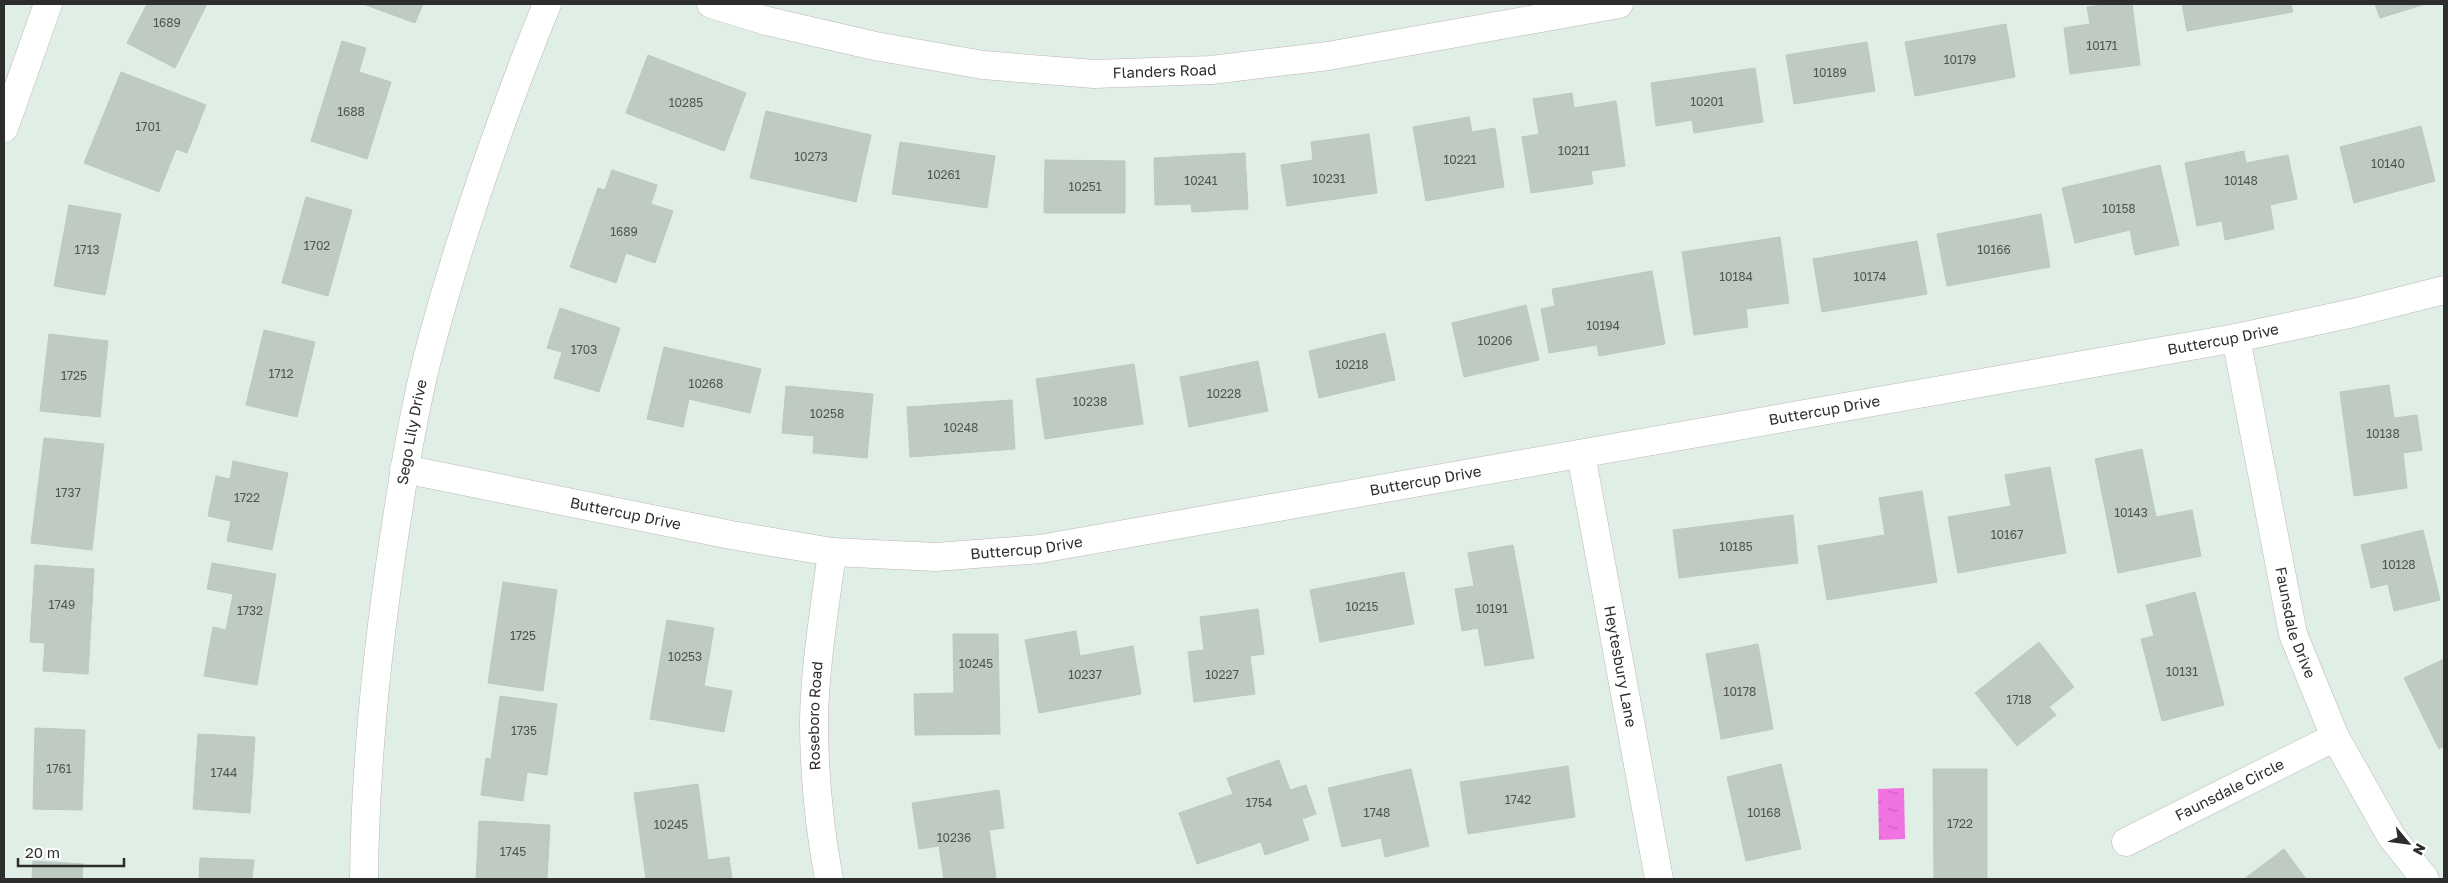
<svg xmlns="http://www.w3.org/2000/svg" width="2448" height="883" viewBox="0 0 2448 883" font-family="'Golos Text',sans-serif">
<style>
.water{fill:url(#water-ripples)}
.building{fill:#bfcac3;stroke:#b9cac2}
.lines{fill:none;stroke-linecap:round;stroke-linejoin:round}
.minor-casing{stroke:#c0b3b7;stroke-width:29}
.tertiary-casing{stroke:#c0b3b7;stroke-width:29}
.minor{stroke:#fff;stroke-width:28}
.tertiary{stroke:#fff;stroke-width:28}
.labels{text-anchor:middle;stroke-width:4;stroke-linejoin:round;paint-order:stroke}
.number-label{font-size:12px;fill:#525452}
.street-label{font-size:15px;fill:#2d2d2d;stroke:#fff}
</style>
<defs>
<pattern id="water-ripples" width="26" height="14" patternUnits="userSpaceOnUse" patternTransform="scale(1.25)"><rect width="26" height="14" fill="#f073e1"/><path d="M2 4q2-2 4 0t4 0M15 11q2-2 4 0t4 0" fill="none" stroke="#c35fb7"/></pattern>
</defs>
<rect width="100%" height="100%" fill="#e0efe6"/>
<path class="water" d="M 1904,788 L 1905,839 L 1879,840 L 1878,789 Z"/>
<g class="building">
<path d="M 147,4 L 207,4 L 175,68 L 127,43 Z"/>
<path d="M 363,4 L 423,4 L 415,23 Z"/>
<path d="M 2109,4 L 2132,4 L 2140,65 L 2070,74 L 2064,28 L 2090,24 L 2087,7 Z"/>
<path d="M 2182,4 L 2291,4 L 2293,12 L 2187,31 Z"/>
<path d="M 2375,4 L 2425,4 L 2380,18 Z"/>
<path d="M 2006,24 L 2015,77 L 1915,96 L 1905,42 Z"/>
<path d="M 342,41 L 366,48 L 359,72 L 391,82 L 367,159 L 311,141 Z"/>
<path d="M 1867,42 L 1875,91 L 1794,104 L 1786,55 Z"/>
<path d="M 648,55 L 746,93 L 724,151 L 626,113 Z"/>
<path d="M 1755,68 L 1763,122 L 1694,133 L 1692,120 L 1656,126 L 1651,83 Z"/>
<path d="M 121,72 L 206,105 L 187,153 L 176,149 L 159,192 L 84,163 Z"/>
<path d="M 1572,93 L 1574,108 L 1616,101 L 1625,166 L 1591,171 L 1593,184 L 1531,193 L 1522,137 L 1539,134 L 1533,99 Z"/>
<path d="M 766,111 L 871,135 L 856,202 L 750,178 Z"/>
<path d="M 1469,117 L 1472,132 L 1495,128 L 1504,187 L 1426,201 L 1413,127 Z"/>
<path d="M 2421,126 L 2435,181 L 2354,203 L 2340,147 Z"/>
<path d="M 1369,134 L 1377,193 L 1287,206 L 1281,165 L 1313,160 L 1311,142 Z"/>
<path d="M 900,142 L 995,156 L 987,208 L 892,194 Z"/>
<path d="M 2244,151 L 2246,163 L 2288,155 L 2297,199 L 2270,205 L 2274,229 L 2225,240 L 2222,221 L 2197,226 L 2185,163 Z"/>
<path d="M 1245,153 L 1248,209 L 1192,212 L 1191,204 L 1155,205 L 1154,158 Z"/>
<path d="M 1045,160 L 1125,161 L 1125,213 L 1044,213 Z"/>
<path d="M 2160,165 L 2179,245 L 2135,255 L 2130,230 L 2075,243 L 2062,188 Z"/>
<path d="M 612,170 L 657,185 L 651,204 L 673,211 L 655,263 L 626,253 L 616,283 L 570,267 L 598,188 L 605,190 Z"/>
<path d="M 306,197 L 352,210 L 328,296 L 282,283 Z"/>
<path d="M 69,205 L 121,214 L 105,295 L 54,286 Z"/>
<path d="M 2041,214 L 2050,267 L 1947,286 L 1937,234 Z"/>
<path d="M 1780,237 L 1789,303 L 1746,309 L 1748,327 L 1694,335 L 1682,252 Z"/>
<path d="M 1917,241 L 1927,294 L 1822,312 L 1813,259 Z"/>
<path d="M 1652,271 L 1665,344 L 1599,356 L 1597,345 L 1549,353 L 1541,309 L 1555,306 L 1552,289 Z"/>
<path d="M 1526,305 L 1539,360 L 1464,377 L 1452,323 Z"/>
<path d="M 560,308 L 620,328 L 599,392 L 554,378 L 562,352 L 547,348 Z"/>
<path d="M 264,330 L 315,342 L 297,417 L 246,405 Z"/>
<path d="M 1385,333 L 1395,380 L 1319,398 L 1309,351 Z"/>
<path d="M 49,334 L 108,341 L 100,417 L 40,411 Z"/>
<path d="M 664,347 L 761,369 L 750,413 L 689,399 L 683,427 L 647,419 Z"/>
<path d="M 1258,361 L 1268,411 L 1189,427 L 1180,377 Z"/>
<path d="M 1134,364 L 1143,424 L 1045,439 L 1036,379 Z"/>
<path d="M 2389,385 L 2394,418 L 2417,415 L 2422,450 L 2403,453 L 2407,488 L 2354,496 L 2340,392 Z"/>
<path d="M 786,386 L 873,394 L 867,458 L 813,453 L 814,436 L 782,433 Z"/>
<path d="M 1012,400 L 1015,449 L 910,457 L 907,407 Z"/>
<path d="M 44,438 L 104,444 L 92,550 L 31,543 Z"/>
<path d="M 2142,449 L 2156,517 L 2192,510 L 2201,556 L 2118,573 L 2095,459 Z"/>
<path d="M 233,461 L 288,473 L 272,550 L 227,541 L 231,521 L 208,516 L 216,476 L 230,479 Z"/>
<path d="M 2050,467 L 2066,553 L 1958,573 L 1948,517 L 2011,506 L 2005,475 Z"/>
<path d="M 1922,491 L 1937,582 L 1827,600 L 1818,546 L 1885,535 L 1879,498 Z"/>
<path d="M 1793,515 L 1798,563 L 1679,578 L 1673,530 Z"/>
<path d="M 2423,530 L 2440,600 L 2394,611 L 2388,584 L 2371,588 L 2361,545 Z"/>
<path d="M 1513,545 L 1534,658 L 1485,666 L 1478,628 L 1462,631 L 1455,589 L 1474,586 L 1468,553 Z"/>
<path d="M 212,563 L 276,574 L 257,685 L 204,676 L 213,627 L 226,630 L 233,594 L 207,589 Z"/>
<path d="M 35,565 L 94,569 L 88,674 L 43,671 L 45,643 L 30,642 Z"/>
<path d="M 1404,572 L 1414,624 L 1320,642 L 1310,590 Z"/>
<path d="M 503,582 L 557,590 L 543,691 L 488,683 Z"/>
<path d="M 2195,592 L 2224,705 L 2162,721 L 2141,639 L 2154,636 L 2146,605 Z"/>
<path d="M 1258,609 L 1264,654 L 1250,656 L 1255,694 L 1194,702 L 1188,652 L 1204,650 L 1200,617 Z"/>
<path d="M 667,620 L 714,628 L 704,686 L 732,691 L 724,732 L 650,719 Z"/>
<path d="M 1076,631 L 1080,656 L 1133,646 L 1141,694 L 1039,713 L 1025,640 Z"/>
<path d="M 953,634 L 998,634 L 1000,734 L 915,735 L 914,694 L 954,693 Z"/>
<path d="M 2039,642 L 2074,687 L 2049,707 L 2056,715 L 2017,746 L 1975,693 Z"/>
<path d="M 1758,644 L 1773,729 L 1721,739 L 1706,654 Z"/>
<path d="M 2444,659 L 2444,746 L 2439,749 L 2404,678 Z"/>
<path d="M 500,696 L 557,704 L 547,775 L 527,772 L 523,801 L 481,795 L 486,758 L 491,759 Z"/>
<path d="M 35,728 L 85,730 L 82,810 L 33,809 Z"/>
<path d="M 198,734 L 255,737 L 250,813 L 193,809 Z"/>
<path d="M 1279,760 L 1290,790 L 1306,785 L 1316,814 L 1302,819 L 1309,840 L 1265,855 L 1261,842 L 1197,864 L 1179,813 L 1233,794 L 1227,778 Z"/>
<path d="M 1781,764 L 1801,849 L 1746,861 L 1727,777 Z"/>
<path d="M 1568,766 L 1575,817 L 1468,834 L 1460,782 Z"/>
<path d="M 1411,769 L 1429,846 L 1385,857 L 1381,838 L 1342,847 L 1328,788 Z"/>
<path d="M 1933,769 L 1987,769 L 1987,879 L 1934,879 Z"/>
<path d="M 698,784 L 708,860 L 729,857 L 732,879 L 646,879 L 634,793 Z"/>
<path d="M 999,790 L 1004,828 L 989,830 L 996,877 L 981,879 L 944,879 L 939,846 L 919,849 L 912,803 Z"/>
<path d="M 479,821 L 550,825 L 547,879 L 476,879 Z"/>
<path d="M 2284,849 L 2306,879 L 2244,879 Z"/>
<path d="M 200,858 L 254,860 L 252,879 L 199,879 Z"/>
<path d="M 33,861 L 83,864 L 82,879 L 32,879 Z"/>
</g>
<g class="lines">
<g class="minor-casing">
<g id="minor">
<path id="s1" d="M 711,4 L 767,21 L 875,46 L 983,65 L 1094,74 L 1211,70 L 1328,56 L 1619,4"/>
<path d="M 4,128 L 48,4"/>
<path id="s2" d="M 2236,338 L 2293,634 L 2335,737 L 2391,836 L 2425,879"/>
<path id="s3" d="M 1581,454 L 1659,879"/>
<path id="s4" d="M 404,469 L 731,535 L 832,552 L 936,557 L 1040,549 L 2236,338 L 2353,313 L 2444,290"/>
<path id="s5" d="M 2126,842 L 2335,737"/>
<path id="s6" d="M 829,879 C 819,826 814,773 814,720 C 815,664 825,607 832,552"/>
</g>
</g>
<g class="tertiary-casing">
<g id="tertiary">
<path id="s7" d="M 364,879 C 365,769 376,660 392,551 C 403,478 414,404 434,333 C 465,221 503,112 547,4"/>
</g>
</g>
<use href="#minor" class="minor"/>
<use href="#tertiary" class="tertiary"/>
</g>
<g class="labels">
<g class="number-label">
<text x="167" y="27">1689</text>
<text x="2102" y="50">10171</text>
<text x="1960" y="64">10179</text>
<text x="1830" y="77">10189</text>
<text x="1707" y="106">10201</text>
<text x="686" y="107">10285</text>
<text x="351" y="116">1688</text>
<text x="148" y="131">1701</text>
<text x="1574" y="155">10211</text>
<text x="811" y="161">10273</text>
<text x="1460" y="164">10221</text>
<text x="2388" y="168">10140</text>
<text x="944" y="179">10261</text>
<text x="1329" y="183">10231</text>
<text x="1201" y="185">10241</text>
<text x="2241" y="185">10148</text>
<text x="1085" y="191">10251</text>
<text x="2119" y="213">10158</text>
<text x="624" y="236">1689</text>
<text x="317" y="250">1702</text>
<text x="87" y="254">1713</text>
<text x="1994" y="254">10166</text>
<text x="1736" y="281">10184</text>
<text x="1870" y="281">10174</text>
<text x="1603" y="330">10194</text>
<text x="1495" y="345">10206</text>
<text x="584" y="354">1703</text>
<text x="1352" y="369">10218</text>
<text x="281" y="378">1712</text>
<text x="74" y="380">1725</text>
<text x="706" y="388">10268</text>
<text x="1224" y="398">10228</text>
<text x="1090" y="406">10238</text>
<text x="827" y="418">10258</text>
<text x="961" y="432">10248</text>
<text x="2383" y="438">10138</text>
<text x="68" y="497">1737</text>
<text x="247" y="502">1722</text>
<text x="2131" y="517">10143</text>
<text x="2007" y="539">10167</text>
<text x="1736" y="551">10185</text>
<text x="2399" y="569">10128</text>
<text x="62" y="609">1749</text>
<text x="1362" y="611">10215</text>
<text x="1492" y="613">10191</text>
<text x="250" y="615">1732</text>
<text x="523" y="640">1725</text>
<text x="685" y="661">10253</text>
<text x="976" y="668">10245</text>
<text x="2182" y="676">10131</text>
<text x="1085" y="679">10237</text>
<text x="1222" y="679">10227</text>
<text x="1740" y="696">10178</text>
<text x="2019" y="704">1718</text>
<text x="524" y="735">1735</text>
<text x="59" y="773">1761</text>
<text x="224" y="777">1744</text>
<text x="1518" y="804">1742</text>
<text x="1259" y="807">1754</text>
<text x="1377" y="817">1748</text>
<text x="1764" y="817">10168</text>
<text x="1960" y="828">1722</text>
<text x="671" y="829">10245</text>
<text x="954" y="842">10236</text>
<text x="513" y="856">1745</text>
</g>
<g class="street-label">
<text dy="5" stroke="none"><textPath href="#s1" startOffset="461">Flanders Road</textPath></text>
<text dy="5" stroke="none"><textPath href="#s4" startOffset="1846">Buttercup Drive</textPath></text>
<text dy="5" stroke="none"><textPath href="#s4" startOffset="1441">Buttercup Drive</textPath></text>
<text dy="5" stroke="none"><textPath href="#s7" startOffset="450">Sego Lily Drive</textPath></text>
<text dy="5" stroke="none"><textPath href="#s4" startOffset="1036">Buttercup Drive</textPath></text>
<text dy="5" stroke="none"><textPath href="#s4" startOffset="226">Buttercup Drive</textPath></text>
<text dy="5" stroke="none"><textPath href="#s4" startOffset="631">Buttercup Drive</textPath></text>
<text dy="5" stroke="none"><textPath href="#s2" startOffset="291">Faunsdale Drive</textPath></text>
<text dy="5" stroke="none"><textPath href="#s3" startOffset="216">Heytesbury Lane</textPath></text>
<text dy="5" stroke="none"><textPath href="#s6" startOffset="164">Roseboro Road</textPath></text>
<text dy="5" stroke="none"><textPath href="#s5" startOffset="116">Faunsdale Circle</textPath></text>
</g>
</g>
<rect width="2448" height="883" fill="none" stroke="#2d2d2d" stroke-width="10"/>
<g transform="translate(2408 843) rotate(119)" stroke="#ffffff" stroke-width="4" paint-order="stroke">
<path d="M0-4L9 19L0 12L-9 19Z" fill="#2d2d2d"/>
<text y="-8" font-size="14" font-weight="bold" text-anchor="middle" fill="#2d2d2d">N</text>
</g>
<path d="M18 858v8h106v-8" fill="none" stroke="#2d2d2d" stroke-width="2.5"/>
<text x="25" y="858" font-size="15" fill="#2d2d2d" stroke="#ffffff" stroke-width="4" paint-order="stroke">20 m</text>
</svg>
